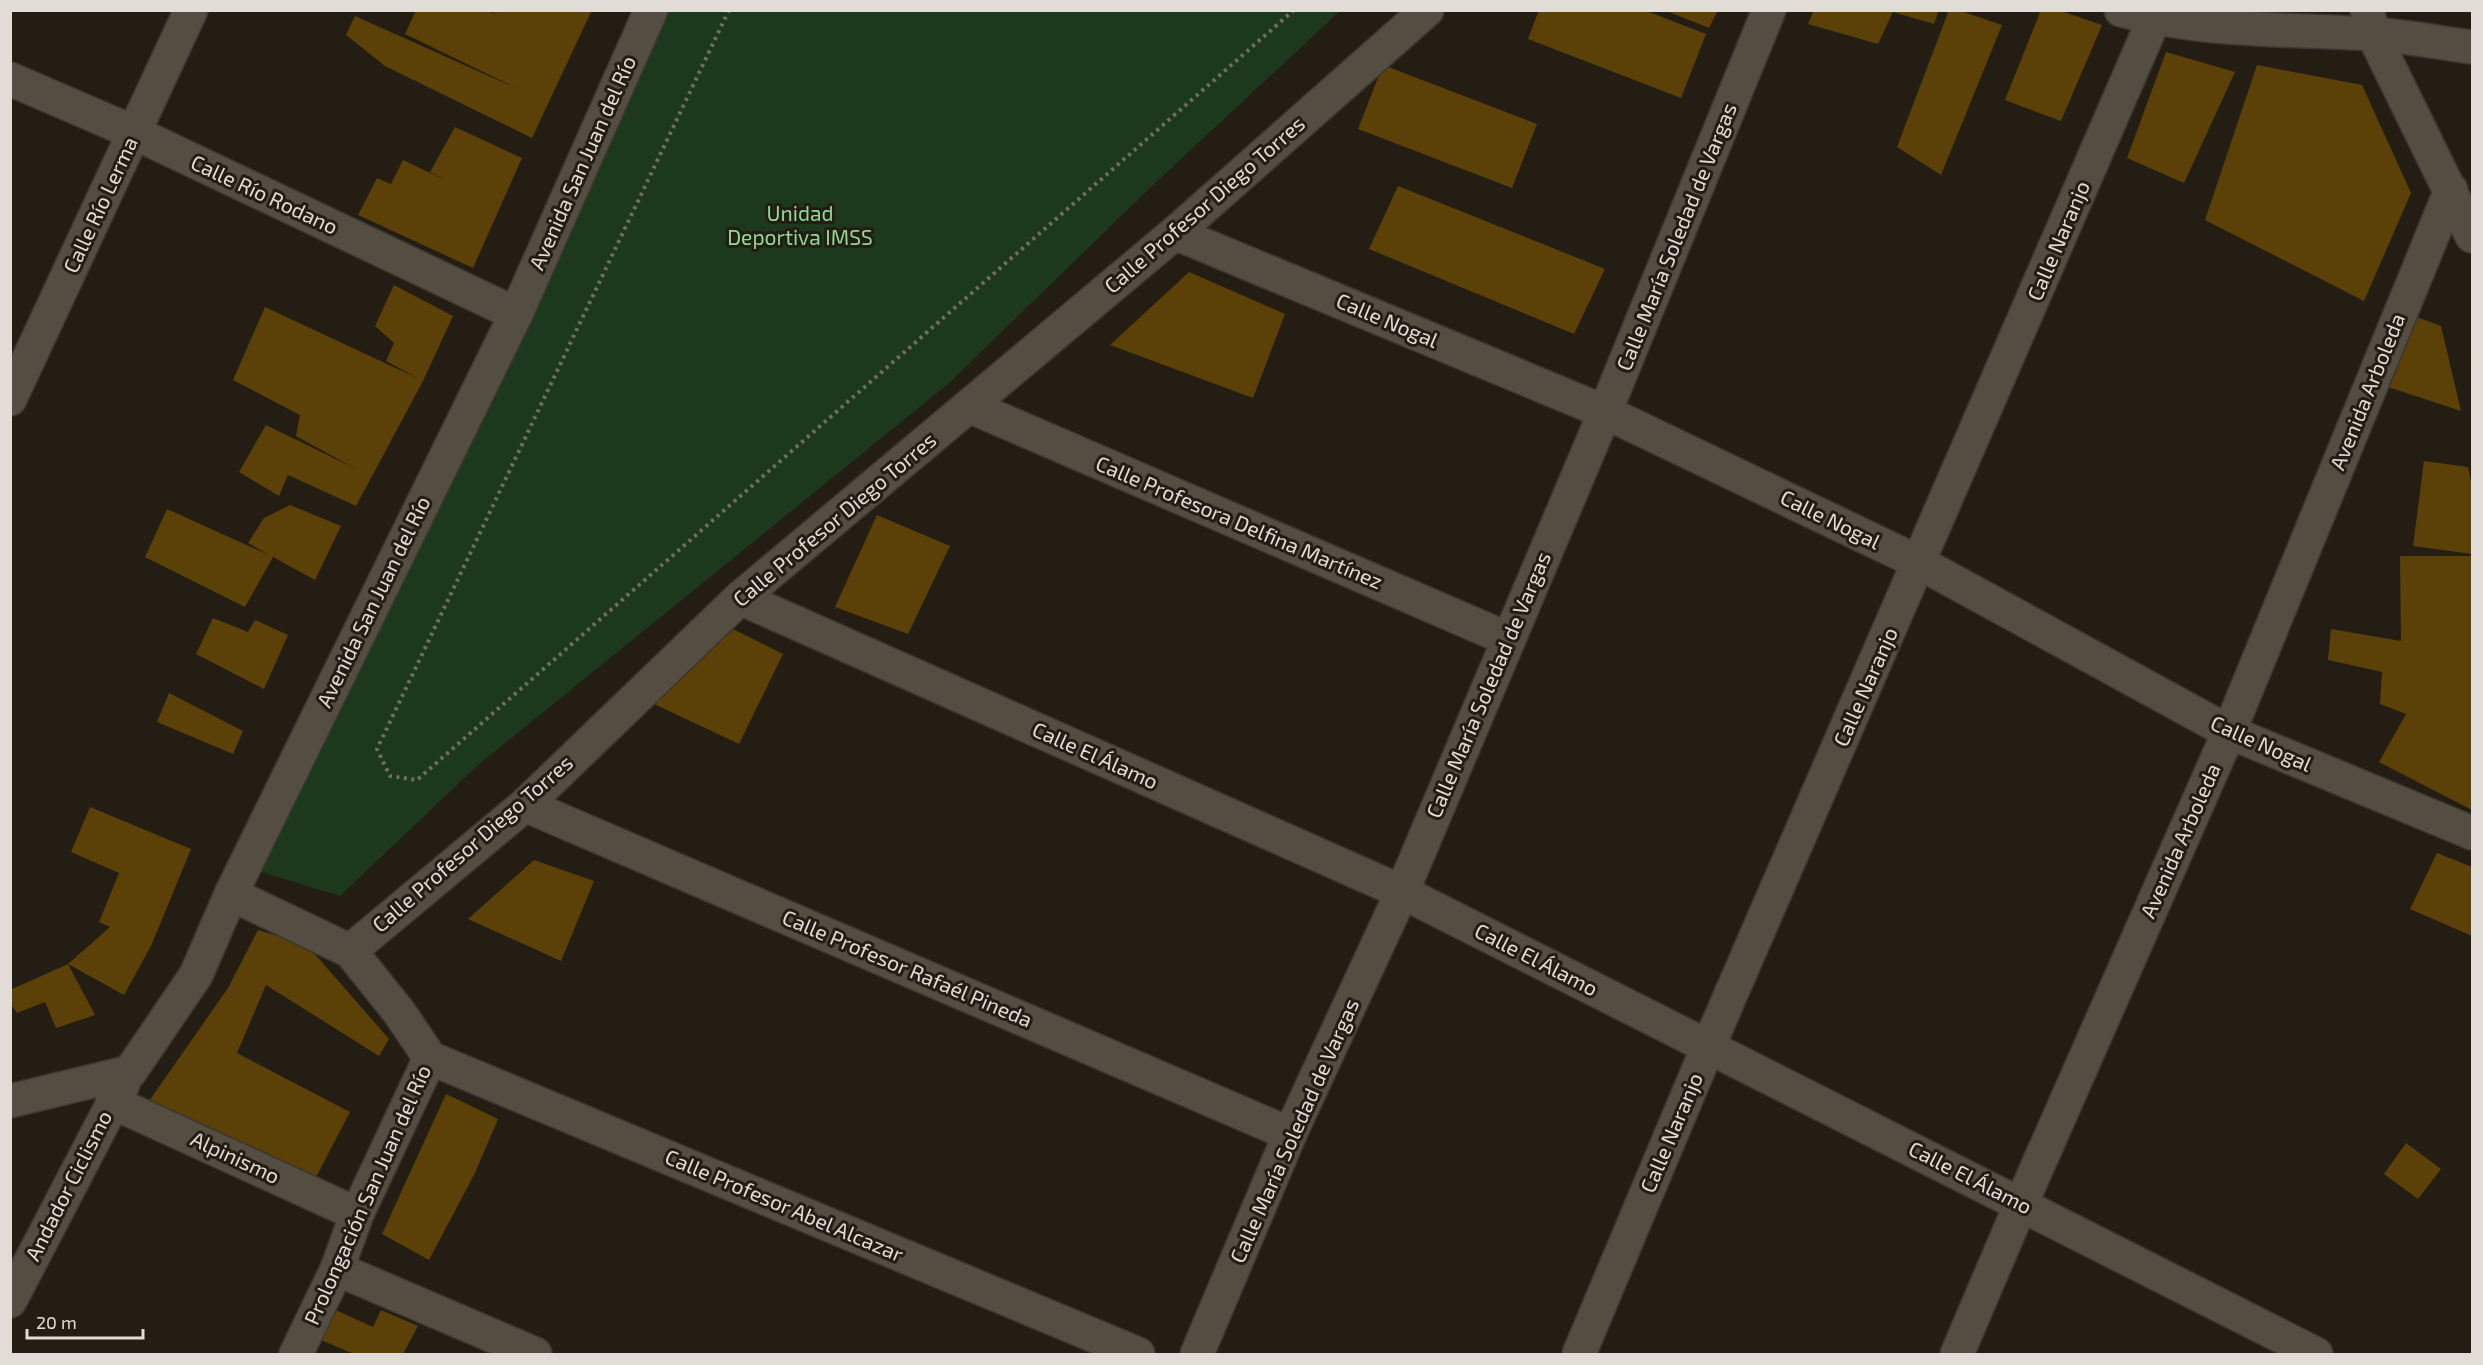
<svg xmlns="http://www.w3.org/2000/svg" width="2483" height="1365" viewBox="0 0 2483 1365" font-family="'Exo 2',sans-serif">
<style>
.green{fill:#1c391e}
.building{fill:#5b4108}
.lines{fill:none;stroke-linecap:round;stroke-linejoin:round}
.minor-casing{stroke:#3b3631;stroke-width:36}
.path{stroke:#736e65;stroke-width:4;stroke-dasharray:3 4.5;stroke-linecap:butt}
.minor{stroke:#544d42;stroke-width:33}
.labels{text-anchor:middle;stroke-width:6;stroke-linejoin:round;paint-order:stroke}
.street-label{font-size:21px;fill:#e1ddd6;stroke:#231d13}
.park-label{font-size:21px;fill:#8edb93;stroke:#231d13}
</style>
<rect width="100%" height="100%" fill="#231d13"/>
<path class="green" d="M 665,11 L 1340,11 L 1153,185 L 948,384 L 478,765 L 340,896 L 245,867 Z"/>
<g class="building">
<path d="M 416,10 L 486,10 L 497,15 L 489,10 L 592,10 L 532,138 L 385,66 L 346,35 L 355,16 L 518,89 L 405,34 Z"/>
<path d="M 1539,10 L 1644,10 L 1706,34 L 1681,98 L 1528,39 Z"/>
<path d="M 1664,10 L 1718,10 L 1709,28 Z"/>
<path d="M 1814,10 L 1939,10 L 1934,24 L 1893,12 L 1878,44 L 1808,24 Z"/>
<path d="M 1949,10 L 1958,10 L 2002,25 L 1941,175 L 1897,147 Z"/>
<path d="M 2041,10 L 2058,10 L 2102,25 L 2061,121 L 2005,100 Z"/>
<path d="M 2166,52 L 2235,72 L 2184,183 L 2127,158 Z"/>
<path d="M 1383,65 L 1537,124 L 1512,188 L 1358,129 Z"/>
<path d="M 2257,65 L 2362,85 L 2411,193 L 2364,301 L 2205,220 Z"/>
<path d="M 455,127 L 522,158 L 473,268 L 358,215 L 377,178 L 391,184 L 403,160 L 445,180 L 430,172 Z"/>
<path d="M 1398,186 L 1605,269 L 1574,334 L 1369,249 Z"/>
<path d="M 1189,272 L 1285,314 L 1253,398 L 1110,345 Z"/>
<path d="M 394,285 L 453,316 L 423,381 L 356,506 L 288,475 L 279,496 L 239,472 L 266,425 L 356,469 L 296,436 L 300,415 L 233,380 L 265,307 L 417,378 L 386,361 L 394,343 L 375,326 Z"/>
<path d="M 2414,316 L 2441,326 L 2461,411 L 2385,386 Z"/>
<path d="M 2424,461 L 2468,467 L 2472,486 L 2472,554 L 2413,546 Z"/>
<path d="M 290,505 L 341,526 L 315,580 L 273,557 L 245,607 L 145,557 L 167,509 L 269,555 L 248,543 L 264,518 Z"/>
<path d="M 877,515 L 950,546 L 908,634 L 835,607 Z"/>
<path d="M 2400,556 L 2472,556 L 2472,810 L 2379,762 L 2406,714 L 2380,704 L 2382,672 L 2328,660 L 2331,629 L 2401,641 Z"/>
<path d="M 213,618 L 248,632 L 255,620 L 288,635 L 264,689 L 196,654 Z"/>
<path d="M 725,625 L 783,654 L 739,744 L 650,702 Z"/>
<path d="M 169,693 L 243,731 L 233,754 L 157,722 Z"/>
<path d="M 90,807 L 191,849 L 151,946 L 124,995 L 68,964 L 110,927 L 99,922 L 119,873 L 71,852 Z"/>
<path d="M 2437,853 L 2472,867 L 2472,936 L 2410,909 Z"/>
<path d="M 534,860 L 594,881 L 561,961 L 468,919 Z"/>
<path d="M 258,930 L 307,945 L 389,1039 L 379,1056 L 266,985 L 237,1053 L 350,1112 L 313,1183 L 147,1104 L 228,988 Z"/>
<path d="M 68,964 L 95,1015 L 56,1028 L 45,1002 L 17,1013 L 10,1003 L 10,990 Z"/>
<path d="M 446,1094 L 498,1119 L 475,1173 L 429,1260 L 382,1234 Z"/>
<path d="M 2406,1143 L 2441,1169 L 2418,1199 L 2384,1174 Z"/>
<path d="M 327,1306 L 373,1327 L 381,1310 L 418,1326 L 403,1354 L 354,1354 L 314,1337 Z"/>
</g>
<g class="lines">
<g class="minor-casing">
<g id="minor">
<path d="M 2121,10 C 2202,32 2289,29 2372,34 C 2406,36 2439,43 2472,47"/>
<path d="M 2367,10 L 2373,34 L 2472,236"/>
<path d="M 10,79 L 135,133 L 516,314"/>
<path d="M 1175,233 L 1605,412 L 1920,563 L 2229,732 L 2472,833"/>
<path d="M 10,399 L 191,10"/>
<path d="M 969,406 L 1508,639"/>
<path d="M 740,598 L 1402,892 L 2316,1354"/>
<path d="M 525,805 L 1290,1134"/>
<path d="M 231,894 L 350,951 L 525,805 L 740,598 L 1175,233 L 1427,10"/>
<path d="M 430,1058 L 1138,1354"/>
<path d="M 10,1101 L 130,1072 L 196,975 L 231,894 L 516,314 L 651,10"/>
<path d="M 112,1102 L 357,1214"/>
<path d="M 337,1269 L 535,1354"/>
<path d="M 10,1301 L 123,1084"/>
<path d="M 296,1354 L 337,1269 L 357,1214 L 430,1058 L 399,1012 L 350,951"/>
<path d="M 1197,1354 L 1290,1134 L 1402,892 L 1605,412 L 1769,10"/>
<path d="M 1579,1354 L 1708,1047 L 2154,19"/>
<path d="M 1957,1354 L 2021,1204 L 2229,732 L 2451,190"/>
</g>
</g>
<path class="path" d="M 729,10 L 377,749 L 390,776 L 417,780 L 1294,10"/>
<use href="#minor" class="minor"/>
</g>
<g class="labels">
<g class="street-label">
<text transform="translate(583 163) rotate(-66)" y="7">Avenida San Juan del Río</text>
<text transform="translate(264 195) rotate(25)" y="7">Calle Río Rodano</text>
<text transform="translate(101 205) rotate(-65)" y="7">Calle Río Lerma</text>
<text transform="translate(1205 205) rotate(-41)" y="7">Calle Profesor Diego Torres</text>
<text transform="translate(1677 237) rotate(-68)" y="7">Calle María Soledad de Vargas</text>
<text transform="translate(2059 241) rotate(-67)" y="7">Calle Naranjo</text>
<text transform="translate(1387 321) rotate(23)" y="7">Calle Nogal</text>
<text transform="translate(2368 392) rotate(-68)" y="7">Avenida Arboleda</text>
<text transform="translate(835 520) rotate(-40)" y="7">Calle Profesor Diego Torres</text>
<text transform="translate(1830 520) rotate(26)" y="7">Calle Nogal</text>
<text transform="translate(1239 523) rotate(23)" y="7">Calle Profesora Delfina Martínez</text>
<text transform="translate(374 602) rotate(-64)" y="7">Avenida San Juan del Río</text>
<text transform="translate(1489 685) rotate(-67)" y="7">Calle María Soledad de Vargas</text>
<text transform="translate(1866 687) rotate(-66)" y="7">Calle Naranjo</text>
<text transform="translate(2261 744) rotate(24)" y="7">Calle Nogal</text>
<text transform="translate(1095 756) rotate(24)" y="7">Calle El Álamo</text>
<text transform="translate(2181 841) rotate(-66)" y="7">Avenida Arboleda</text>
<text transform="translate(473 844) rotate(-41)" y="7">Calle Profesor Diego Torres</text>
<text transform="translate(1536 960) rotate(27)" y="7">Calle El Álamo</text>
<text transform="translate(907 969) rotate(23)" y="7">Calle Profesor Rafaél Pineda</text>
<text transform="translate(1295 1131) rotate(-66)" y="7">Calle María Soledad de Vargas</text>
<text transform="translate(1672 1133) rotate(-67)" y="7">Calle Naranjo</text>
<text transform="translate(235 1158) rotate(25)" y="7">Alpinismo</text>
<text transform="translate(1970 1178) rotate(27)" y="7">Calle El Álamo</text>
<text transform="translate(69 1186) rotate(-63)" y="7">Andador Ciclismo</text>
<text transform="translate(368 1195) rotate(-66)" y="7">Prolongación San Juan del Río</text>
<text transform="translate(784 1206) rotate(23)" y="7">Calle Profesor Abel Alcazar</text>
</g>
<g class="park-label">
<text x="800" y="221">Unidad<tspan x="800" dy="24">Deportiva IMSS</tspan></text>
</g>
</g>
<rect width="2483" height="1365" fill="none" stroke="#e1ddd6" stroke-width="24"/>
<path d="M27 1329v9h116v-9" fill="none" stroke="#e1ddd6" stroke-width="3"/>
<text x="36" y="1329" font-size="18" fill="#e1ddd6" stroke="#231d13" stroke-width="4.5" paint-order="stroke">20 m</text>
</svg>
